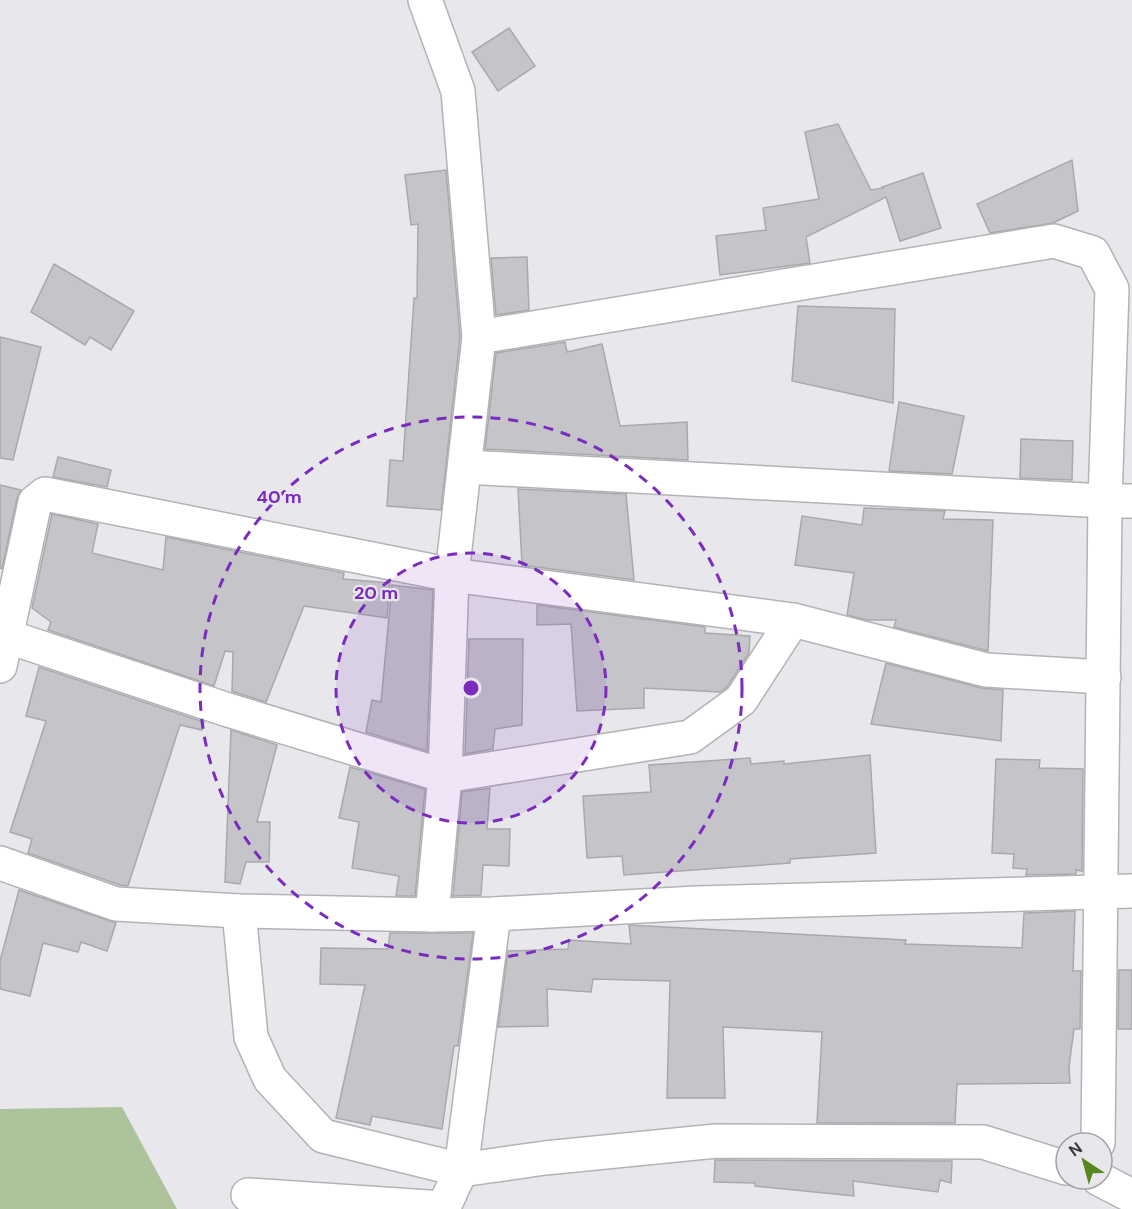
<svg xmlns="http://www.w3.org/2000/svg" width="1132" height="1209" viewBox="0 0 1132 1209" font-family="'DM Sans',sans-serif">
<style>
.green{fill:#acc39b}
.building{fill:#c5c5c9;stroke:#a9a9ad;stroke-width:1.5}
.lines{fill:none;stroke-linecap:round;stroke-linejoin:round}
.street-casing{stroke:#b3b2b7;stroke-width:36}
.street{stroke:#fff;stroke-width:33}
.ring{fill:none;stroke:#7b2cbf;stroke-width:3;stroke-dasharray:10 8}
.centre{fill:#7b2cbf;stroke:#e8e8ec;stroke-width:3}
.ring-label{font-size:18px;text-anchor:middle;font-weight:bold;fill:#7b2cbf;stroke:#e8e8ec;stroke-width:4.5;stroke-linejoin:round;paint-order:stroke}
</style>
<rect width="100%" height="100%" fill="#e8e8ec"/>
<path class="green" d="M 122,1107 L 177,1209 L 0,1209 L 0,1109 Z"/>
<g class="building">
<path d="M 509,28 L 535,66 L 498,91 L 472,52 Z"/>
<path d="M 838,124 L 871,190 L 883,188 L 882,187 L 923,173 L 941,228 L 900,241 L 886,197 L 806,237 L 810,263 L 720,275 L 716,236 L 766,230 L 763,208 L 819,199 L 805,132 Z"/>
<path d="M 1072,160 L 1078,211 L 1053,223 L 990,233 L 977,204 Z"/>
<path d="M 446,170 L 460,337 L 441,510 L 387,506 L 390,460 L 403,461 L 414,298 L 417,298 L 418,224 L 411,225 L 405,175 Z"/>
<path d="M 527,257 L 529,310 L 496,315 L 491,258 Z"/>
<path d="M 54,264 L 134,311 L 111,350 L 90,337 L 85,345 L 31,312 Z"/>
<path d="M 798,306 L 895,309 L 893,403 L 792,381 Z"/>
<path d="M 0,337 L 41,347 L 13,460 L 0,458 Z"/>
<path d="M 565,342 L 567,352 L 602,344 L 620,426 L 687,422 L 688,460 L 485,449 L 496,353 Z"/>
<path d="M 899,402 L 964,416 L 952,474 L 889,471 Z"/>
<path d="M 1021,439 L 1073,441 L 1072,480 L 1020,478 Z"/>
<path d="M 58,457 L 111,470 L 107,487 L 53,477 Z"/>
<path d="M 0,485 L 21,490 L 17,498 L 2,569 L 0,568 Z"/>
<path d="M 518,489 L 626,494 L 634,580 L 522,565 Z"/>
<path d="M 864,508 L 945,511 L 943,519 L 993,520 L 988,651 L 894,627 L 896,620 L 866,620 L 847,615 L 854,573 L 795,565 L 802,516 L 862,525 Z"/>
<path d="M 52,514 L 98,524 L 92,553 L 163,570 L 166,537 L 344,573 L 343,579 L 390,583 L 387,618 L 304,606 L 266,702 L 234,692 L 232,692 L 233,652 L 225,651 L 214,686 L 48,630 L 51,622 L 32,608 Z"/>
<path d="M 392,585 L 433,590 L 427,751 L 366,732 L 372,700 L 381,702 Z"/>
<path d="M 537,605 L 705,627 L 705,633 L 750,636 L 749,653 L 727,687 L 720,692 L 644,688 L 644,708 L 577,711 L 571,624 L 537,625 Z"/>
<path d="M 469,639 L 523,639 L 522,725 L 495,729 L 493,749 L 465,754 Z"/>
<path d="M 886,663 L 981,688 L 1003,690 L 1001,741 L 871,724 Z"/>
<path d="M 39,667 L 204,722 L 202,730 L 180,725 L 128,886 L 120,885 L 28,853 L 32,839 L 10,832 L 46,721 L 26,716 Z"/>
<path d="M 231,730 L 277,745 L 257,822 L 270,822 L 269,862 L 246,862 L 240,884 L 225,882 Z"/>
<path d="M 870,755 L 876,853 L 790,859 L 790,863 L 624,875 L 622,856 L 587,858 L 583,796 L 651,792 L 649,765 L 750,758 L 751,764 L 784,761 L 784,764 Z"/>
<path d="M 996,759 L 1040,760 L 1039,768 L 1083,769 L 1082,871 L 1076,870 L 1076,874 L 1026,875 L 1027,869 L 1013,868 L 1014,854 L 992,853 Z"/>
<path d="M 350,767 L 425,789 L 415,896 L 396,896 L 399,876 L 352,868 L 359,822 L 339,818 Z"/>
<path d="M 490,788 L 487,829 L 510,829 L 509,866 L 483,865 L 481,895 L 453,896 L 462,792 Z"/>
<path d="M 19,890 L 116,923 L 107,951 L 81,942 L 78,952 L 43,943 L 30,996 L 0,989 L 0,961 Z"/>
<path d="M 1075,911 L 1073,971 L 1081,971 L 1080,1029 L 1074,1029 L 1069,1067 L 1070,1083 L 957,1084 L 955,1123 L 817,1123 L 822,1032 L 723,1027 L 725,1098 L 667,1098 L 670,981 L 593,979 L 591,992 L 547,989 L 548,1026 L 498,1027 L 508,951 L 568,949 L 569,940 L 631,944 L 629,925 L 906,940 L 905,944 L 1022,948 L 1024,913 Z"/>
<path d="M 390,933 L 473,933 L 458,1046 L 454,1046 L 442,1129 L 372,1116 L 370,1125 L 336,1118 L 365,985 L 320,984 L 321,948 L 388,949 Z"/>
<path d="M 1119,970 L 1132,970 L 1132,1029 L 1118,1029 Z"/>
<path d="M 715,1160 L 717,1160 L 952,1161 L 951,1183 L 940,1180 L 938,1192 L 853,1181 L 854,1196 L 755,1186 L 755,1183 L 714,1182 Z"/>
</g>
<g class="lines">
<g class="street-casing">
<g id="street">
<path d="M 425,0 L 458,91 L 479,337 L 452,575 L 445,776 L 432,915"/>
<path d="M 479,337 L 1054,241 L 1093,253 L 1112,289 L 1105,501 L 1098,1143"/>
<path d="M 465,467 L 1105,501 L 1132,501"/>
<path d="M 0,634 L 228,710 L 445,776 L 690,737 L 741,700 L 793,620"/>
<path d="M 0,666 L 35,502 L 45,494 L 452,575 L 793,620 L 986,670 L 1104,677"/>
<path d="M 0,863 L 116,904 L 239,911 L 432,915 L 494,914 L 697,903 L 1132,891"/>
<path d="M 239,911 L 251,1037 L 270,1079 L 323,1136 L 461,1170 L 545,1158 L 716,1141 L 983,1142 L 1066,1168"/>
<path d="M 1099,1179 L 1132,1196"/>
<path d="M 248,1195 L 443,1208"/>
<path d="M 443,1209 L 461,1170 L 494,914"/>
</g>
</g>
<use href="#street" class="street"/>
</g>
<circle cx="471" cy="688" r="135" fill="#7b2cbf" fill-opacity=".12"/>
<g class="ring">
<circle cx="471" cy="688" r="135"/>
<circle cx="471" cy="688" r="271"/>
</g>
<circle cx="471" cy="688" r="9" class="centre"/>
<g class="ring-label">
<text x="279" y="503">40 m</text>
<text x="376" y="599">20 m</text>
</g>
<g transform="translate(1084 1161) rotate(324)"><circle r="28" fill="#e8e8ec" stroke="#a2a2a5" stroke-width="1.5"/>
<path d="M0-4.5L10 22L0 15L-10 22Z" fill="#56881f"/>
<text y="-9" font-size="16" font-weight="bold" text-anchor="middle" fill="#3a3a3b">N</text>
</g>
</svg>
